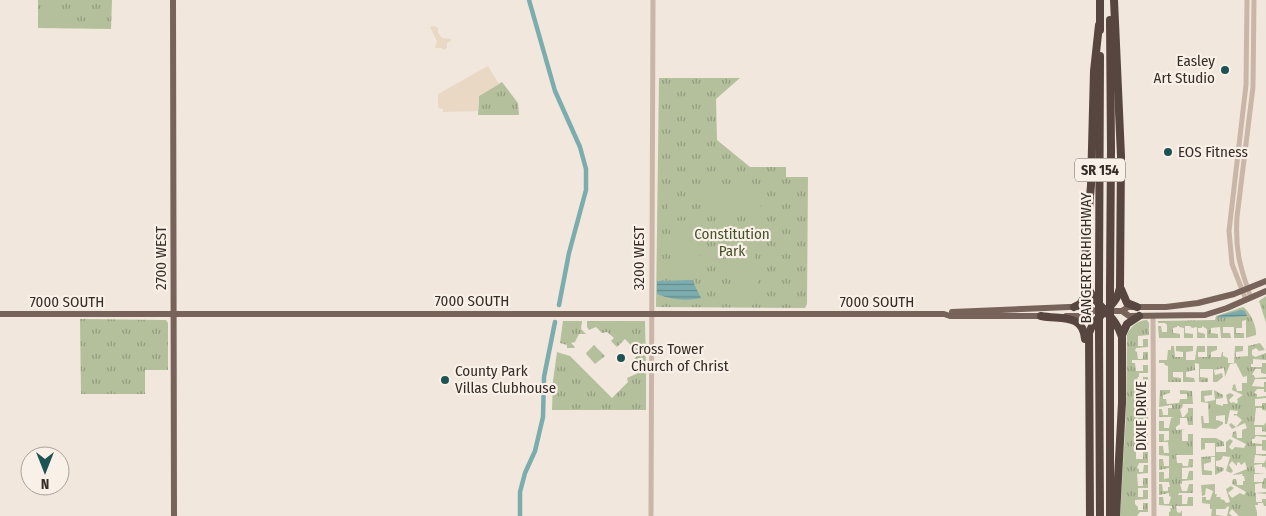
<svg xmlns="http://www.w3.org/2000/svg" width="1266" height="516" viewBox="0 0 1266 516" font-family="'Fira Sans Condensed',sans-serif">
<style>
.grass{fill:url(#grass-tufts)}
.pitch{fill:#b4c09c}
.plaza{fill:#e9d8c3}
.water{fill:url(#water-rules)}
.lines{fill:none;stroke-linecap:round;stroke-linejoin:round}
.canal{stroke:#7bacae;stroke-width:4.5}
.minor{stroke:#c9b6a8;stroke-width:5}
.major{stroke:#776359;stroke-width:6}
.highway{stroke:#57463f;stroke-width:8}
.highway-bridge{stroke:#57463f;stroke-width:8}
.poi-dot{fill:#1e5356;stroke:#f9f1e8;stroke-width:2}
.labels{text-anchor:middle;stroke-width:4.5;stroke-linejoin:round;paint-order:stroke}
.shield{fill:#f9f1e8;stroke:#706762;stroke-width:1}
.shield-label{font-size:14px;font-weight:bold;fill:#362c28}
.poi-label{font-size:15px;fill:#362c28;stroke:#f9f1e8;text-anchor:start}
.park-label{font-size:15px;fill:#46542c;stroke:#f9f1e8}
.street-label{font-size:15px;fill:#362c28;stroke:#f9f1e8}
</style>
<defs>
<pattern id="grass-tufts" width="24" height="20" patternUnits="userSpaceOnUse" patternTransform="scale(1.25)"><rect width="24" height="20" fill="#b4c09c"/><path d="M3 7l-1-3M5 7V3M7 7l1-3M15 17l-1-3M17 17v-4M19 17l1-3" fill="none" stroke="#939c7f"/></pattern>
<pattern id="water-rules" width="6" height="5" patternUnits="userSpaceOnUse" patternTransform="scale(1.25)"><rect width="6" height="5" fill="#7bacae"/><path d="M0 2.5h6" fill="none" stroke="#668c8e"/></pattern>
</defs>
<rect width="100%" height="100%" fill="#f1e7dc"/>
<g class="grass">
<path d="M 38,0 L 112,0 L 111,29 L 38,28 Z"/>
<path d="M 659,78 L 740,78 L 716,99 L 717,140 L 750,167 L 786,167 L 786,177 L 808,177 L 807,304 L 805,308 L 656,307 Z"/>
<path d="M 502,82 L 518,103 L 519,115 L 478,115 L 479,96 Z"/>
<path d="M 1266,296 L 1266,323 L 1259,301 Z"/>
<path d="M 1243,307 C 1250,311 1257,327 1256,335 L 1246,338 L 1246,320 L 1242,321 L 1242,328 L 1236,328 L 1236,333 L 1244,333 L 1244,338 L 1234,338 L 1234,327 L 1223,327 L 1223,333 L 1230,333 L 1231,338 L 1221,338 L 1220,327 L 1211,328 L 1211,333 L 1218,334 L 1218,338 L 1207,338 L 1207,329 L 1202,326 L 1202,328 L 1198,328 L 1198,332 L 1205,334 L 1205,338 L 1197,338 L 1197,327 L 1192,328 L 1190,326 L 1185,326 L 1185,333 L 1193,334 L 1193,338 L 1184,338 L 1184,328 L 1179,327 L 1179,326 L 1177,326 L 1177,327 L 1173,328 L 1173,333 L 1180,334 L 1180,338 L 1159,338 L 1158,326 L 1161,326 L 1162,332 L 1167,332 L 1167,325 L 1165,323 L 1158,323 L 1158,321 L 1215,320 L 1216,316 Z"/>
<path d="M 80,319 L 166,320 L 168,323 L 168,370 L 145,370 L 145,394 L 81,394 Z"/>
<path d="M 1147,320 L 1149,323 L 1149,335 L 1138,336 L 1138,346 L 1143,346 L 1143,339 L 1148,339 L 1148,347 L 1136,348 L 1135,351 L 1137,352 L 1138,359 L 1143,359 L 1143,352 L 1148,352 L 1148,360 L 1132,360 L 1132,363 L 1135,363 L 1136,371 L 1143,371 L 1143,365 L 1148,365 L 1148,373 L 1139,373 L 1139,377 L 1138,377 L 1136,382 L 1138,384 L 1143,384 L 1143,377 L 1148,377 L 1148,385 L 1139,385 L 1134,391 L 1137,392 L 1138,396 L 1143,396 L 1143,390 L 1148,390 L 1148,398 L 1139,398 L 1136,400 L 1137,409 L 1144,410 L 1144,403 L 1148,403 L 1148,423 L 1137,423 L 1135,434 L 1143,435 L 1143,427 L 1148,427 L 1148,436 L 1139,436 L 1139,447 L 1143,447 L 1143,440 L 1148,440 L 1148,448 L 1136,448 L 1136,459 L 1143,459 L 1143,452 L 1148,452 L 1148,463 L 1139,463 L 1137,468 L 1139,469 L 1139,472 L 1143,472 L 1144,465 L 1148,465 L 1148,473 L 1137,474 L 1138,486 L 1143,486 L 1143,478 L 1148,478 L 1148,488 L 1138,488 L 1138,497 L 1143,497 L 1143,490 L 1148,490 L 1148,499 L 1135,500 L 1135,504 L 1138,507 L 1138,510 L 1143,510 L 1143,503 L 1148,503 L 1148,512 L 1140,512 L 1137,516 L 1120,516 L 1126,416 L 1127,335 C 1130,327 1138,320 1147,320 Z"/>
<path d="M 563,321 L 582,321 L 581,329 L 586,334 L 579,334 L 575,342 L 571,343 L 575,347 L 574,348 L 567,348 L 567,345 L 560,343 Z"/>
<path d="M 587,321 L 645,321 L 646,368 L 644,368 L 638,361 L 630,363 L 639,354 L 625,339 L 617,347 L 611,341 L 614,338 L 607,332 L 602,333 L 596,327 L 589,330 L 587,327 Z"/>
<path d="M 1260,343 L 1265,350 L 1259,351 L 1256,348 L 1252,350 L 1252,355 L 1255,357 L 1266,353 L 1266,360 L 1253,359 L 1253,364 L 1251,364 L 1251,367 L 1262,367 L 1262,363 L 1266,363 L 1266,374 L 1261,373 L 1261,369 L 1255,369 L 1252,375 L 1254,375 L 1255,378 L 1266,377 L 1266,379 L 1255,379 L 1252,386 L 1264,387 L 1264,382 L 1266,382 L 1266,392 L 1264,392 L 1264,389 L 1257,389 L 1254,393 L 1257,394 L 1257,397 L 1266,396 L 1266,398 L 1255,399 L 1255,406 L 1262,406 L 1262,403 L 1266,403 L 1266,412 L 1265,410 L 1262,410 L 1262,408 L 1256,408 L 1254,425 L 1264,425 L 1266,422 L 1266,432 L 1262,431 L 1262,427 L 1255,427 L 1255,435 L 1266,435 L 1266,437 L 1256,436 L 1254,439 L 1252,439 L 1252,443 L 1262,444 L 1262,440 L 1266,440 L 1266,451 L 1262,450 L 1262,446 L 1256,446 L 1256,454 L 1266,454 L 1266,456 L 1255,455 L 1254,463 L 1264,463 L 1266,459 L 1266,470 L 1265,467 L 1262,467 L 1262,464 L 1254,465 L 1255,473 L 1266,474 L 1254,474 L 1254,482 L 1263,482 L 1264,478 L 1266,478 L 1266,489 L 1262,488 L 1262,483 L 1255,484 L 1255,493 L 1266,492 L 1266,494 L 1256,493 L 1256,502 L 1262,502 L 1262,499 L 1266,499 L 1266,506 L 1264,506 L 1263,503 L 1258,503 L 1258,505 L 1255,505 L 1257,512 L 1262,512 L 1257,512 L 1257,516 L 1239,516 L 1232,509 L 1229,513 L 1232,516 L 1227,516 L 1229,507 L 1228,506 L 1225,509 L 1216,509 L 1216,515 L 1224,516 L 1211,516 L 1212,509 L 1210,509 L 1210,504 L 1202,503 L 1202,497 L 1206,497 L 1206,500 L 1210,500 L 1213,491 L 1206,488 L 1205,495 L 1202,496 L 1201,485 L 1215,484 L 1215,494 L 1217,494 L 1216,497 L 1221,497 L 1220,499 L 1224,500 L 1226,503 L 1230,502 L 1226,489 L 1231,486 L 1234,488 L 1228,493 L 1232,498 L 1240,493 L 1244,495 L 1246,492 L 1232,484 L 1233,479 L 1236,479 L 1237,485 L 1243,485 L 1243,481 L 1245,481 L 1244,476 L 1242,476 L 1243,474 L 1232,475 L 1247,469 L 1245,462 L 1241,465 L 1239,462 L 1237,463 L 1237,466 L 1232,461 L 1229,465 L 1233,471 L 1231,473 L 1226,471 L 1230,457 L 1223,456 L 1221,460 L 1216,461 L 1216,466 L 1224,468 L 1223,471 L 1215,475 L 1215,457 L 1211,457 L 1211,462 L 1204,464 L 1204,470 L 1212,471 L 1212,475 L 1202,475 L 1201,457 L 1215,456 L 1215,443 L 1205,443 L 1205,449 L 1201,450 L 1201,438 L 1216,438 L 1224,442 L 1224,446 L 1216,447 L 1216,452 L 1226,452 L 1226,442 L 1230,439 L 1233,441 L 1229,447 L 1232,450 L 1235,447 L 1244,448 L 1246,444 L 1232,437 L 1233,432 L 1236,431 L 1237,438 L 1242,438 L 1242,430 L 1247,428 L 1245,423 L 1232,429 L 1229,425 L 1231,423 L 1236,427 L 1242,420 L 1236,415 L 1234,416 L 1234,414 L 1237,414 L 1238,411 L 1230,410 L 1227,424 L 1225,424 L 1225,415 L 1216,416 L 1216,420 L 1223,422 L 1223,424 L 1216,429 L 1202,428 L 1201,416 L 1203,416 L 1204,423 L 1209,423 L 1208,403 L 1201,402 L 1201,391 L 1212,390 L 1212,395 L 1204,396 L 1205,402 L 1215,400 L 1214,390 L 1223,395 L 1223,398 L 1216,399 L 1216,404 L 1223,406 L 1223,404 L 1228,404 L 1226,395 L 1230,393 L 1234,395 L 1229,400 L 1231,403 L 1234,402 L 1236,404 L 1238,402 L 1237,399 L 1243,395 L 1232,390 L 1233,385 L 1235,384 L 1237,391 L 1242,391 L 1242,383 L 1247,383 L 1247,376 L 1243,377 L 1236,363 L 1230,364 L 1225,377 L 1224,368 L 1214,370 L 1215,375 L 1222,373 L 1223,377 L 1217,382 L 1213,382 L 1213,369 L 1200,369 L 1200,377 L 1208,378 L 1208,382 L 1199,382 L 1199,364 L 1195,363 L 1195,370 L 1186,372 L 1186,377 L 1194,378 L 1195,382 L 1183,382 L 1183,372 L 1173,372 L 1173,377 L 1181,378 L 1181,382 L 1168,382 L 1168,366 L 1165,365 L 1164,363 L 1159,363 L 1159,360 L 1167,360 L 1168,350 L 1171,350 L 1171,346 L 1174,346 L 1175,357 L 1183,357 L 1183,352 L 1176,351 L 1176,346 L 1193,346 L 1193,351 L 1186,352 L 1186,360 L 1195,360 L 1197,346 L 1205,346 L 1205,352 L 1198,352 L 1198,357 L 1207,357 L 1207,346 L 1217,346 L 1217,350 L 1211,352 L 1211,357 L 1221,357 L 1222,352 L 1223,352 L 1223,356 L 1228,358 L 1228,363 L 1234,363 L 1235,346 L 1243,346 L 1243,351 L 1236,352 L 1236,357 L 1248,356 L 1248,346 Z"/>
<path d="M 594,345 L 605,356 L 595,364 L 587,355 L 586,353 Z"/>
<path d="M 557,352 L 570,356 L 612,398 L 628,382 L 627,378 L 638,373 L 646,373 L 646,410 L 552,410 L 553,381 Z"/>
<path d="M 1160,390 L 1170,390 L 1170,393 L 1163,395 L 1163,399 L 1166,399 L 1167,404 L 1179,403 L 1180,399 L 1187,399 L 1187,394 L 1180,394 L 1180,390 L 1192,391 L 1193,404 L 1183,404 L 1182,408 L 1180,409 L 1182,417 L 1184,417 L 1188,412 L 1188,408 L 1193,408 L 1193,425 L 1188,425 L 1187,418 L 1180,418 L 1180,424 L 1176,427 L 1176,430 L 1186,429 L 1182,430 L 1182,441 L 1188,441 L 1188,434 L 1193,434 L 1193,455 L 1176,455 L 1177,463 L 1182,463 L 1183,466 L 1188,466 L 1189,459 L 1193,459 L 1193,467 L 1182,468 L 1182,479 L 1187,479 L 1189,471 L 1193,471 L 1193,480 L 1182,481 L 1182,484 L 1180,484 L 1182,491 L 1187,491 L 1189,484 L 1193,484 L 1193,493 L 1179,493 L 1178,495 L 1182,495 L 1182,504 L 1187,504 L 1188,497 L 1193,497 L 1193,506 L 1176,506 L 1177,512 L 1180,513 L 1182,510 L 1182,516 L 1169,516 L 1169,512 L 1171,511 L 1170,508 L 1172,508 L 1172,506 L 1159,505 L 1159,497 L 1163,497 L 1164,504 L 1169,504 L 1171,497 L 1169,496 L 1169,493 L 1159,495 L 1159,484 L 1162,484 L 1163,491 L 1168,491 L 1168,487 L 1170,487 L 1169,482 L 1159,482 L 1159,472 L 1164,472 L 1164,479 L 1169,478 L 1169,468 L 1159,470 L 1159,459 L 1163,459 L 1164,466 L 1169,466 L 1169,456 L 1159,455 L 1159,446 L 1163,446 L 1164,453 L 1169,453 L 1168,442 L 1159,442 L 1159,434 L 1164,434 L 1164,441 L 1169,440 L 1169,431 L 1159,431 L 1159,421 L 1164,421 L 1164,428 L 1169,428 L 1171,418 L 1174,417 L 1159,417 L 1159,409 L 1162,409 L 1163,415 L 1168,415 L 1168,408 L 1172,408 L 1172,405 L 1159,407 Z"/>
</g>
<g class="pitch">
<path d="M 40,11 L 56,11 L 56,27 L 42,27 L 39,24 Z"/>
<path d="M 760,184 L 760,214 L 705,214 L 705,185 Z"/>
<path d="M 670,196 L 688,197 C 689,216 685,218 667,218 L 667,200 Z"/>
<path d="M 700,220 L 700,275 L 671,275 L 670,221 Z"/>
<rect x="726" y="222" width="29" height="54"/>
<path d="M 757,277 L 757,296 L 754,299 L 735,298 L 734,283 L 738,278 Z"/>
</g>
<g class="plaza">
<path d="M 434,26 L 438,28 L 438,33 L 442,38 L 450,39 L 451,41 L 447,43 L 447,48 L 443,50 L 442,48 L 435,48 L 437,41 L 430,27 Z"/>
<path d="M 488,66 L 499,84 L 479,96 L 478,111 L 443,112 L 443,109 L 438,108 L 438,94 Z"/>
</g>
<g class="water">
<path d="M 692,280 L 701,298 C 686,301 672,300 657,294 L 657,281 Z"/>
<path d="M 1241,310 L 1245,311 L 1247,316 L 1217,318 L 1218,316 Z"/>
</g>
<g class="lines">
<g class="canal">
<path d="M 529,0 L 555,91 L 580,147 L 586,169 L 586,190 L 569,253 L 559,305"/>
<path d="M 520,516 L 520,492 L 525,473 L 535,451 L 543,417 L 544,377 L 555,322"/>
</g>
<g class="minor">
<path d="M 1251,298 C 1240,267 1235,251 1237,217 L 1253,87 L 1254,0"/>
<path d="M 1246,300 L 1232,264 L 1229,231 L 1246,85 L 1247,0"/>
<path d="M 1153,316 L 1154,516"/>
<path d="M 651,516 L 653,0"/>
</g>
<g class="major">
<path d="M 173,0 L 174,516"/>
<path d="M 1106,311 L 1122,311 L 1128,307 L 1166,307 L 1198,303 L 1234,294 L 1266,281"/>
<path d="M 1122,311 L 1129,316 L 1205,315 L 1227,308 L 1266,291"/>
<path d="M 952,312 L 1069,307 L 1083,307 L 1096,311"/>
<path d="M 0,314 L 944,314 L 950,316 L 1046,316"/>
<path d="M 1066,316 L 1083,316 L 1094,311"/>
</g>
<g class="highway">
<path d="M 1100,0 L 1100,30"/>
<path d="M 1110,20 L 1111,150 L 1110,288"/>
<path d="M 1086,283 C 1093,305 1116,315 1122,337"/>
<path d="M 1099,287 L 1100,56"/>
<path d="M 1121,289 L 1127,303 L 1137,307"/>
<path d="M 1074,307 L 1080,304 L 1084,298 L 1086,245 L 1091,185 L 1094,71 L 1099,25"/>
<path d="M 1041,316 C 1060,320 1083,313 1085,339"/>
<path d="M 1099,336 L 1100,516"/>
<path d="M 1090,516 L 1089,333 C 1095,314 1116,309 1120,288 L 1121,156 L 1114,0"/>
<path d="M 1110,516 L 1110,337"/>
<path d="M 1116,516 L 1122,403 L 1122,335 L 1127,324 L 1139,316"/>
</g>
<g class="highway-bridge">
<path d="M 1099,336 L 1099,287"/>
<path d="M 1110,337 L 1110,288"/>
</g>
</g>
<g class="poi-dot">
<circle cx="1225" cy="70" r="5"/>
<circle cx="1168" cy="152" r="5"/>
<circle cx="621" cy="358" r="5"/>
<circle cx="445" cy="380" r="5"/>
</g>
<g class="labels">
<rect class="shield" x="1075" y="158.5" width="50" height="23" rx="4"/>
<g class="shield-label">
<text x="1100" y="175">SR 154</text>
</g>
<g class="poi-label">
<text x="1215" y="66" text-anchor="end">Easley<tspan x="1215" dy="17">Art Studio</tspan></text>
<text x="1178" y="157">EOS Fitness</text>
<text x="631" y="354">Cross Tower<tspan x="631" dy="17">Church of Christ</tspan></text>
<text x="455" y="376">County Park<tspan x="455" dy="17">Villas Clubhouse</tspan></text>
</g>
<g class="park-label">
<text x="732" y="239">Constitution<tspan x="732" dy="17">Park</tspan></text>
</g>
<g class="street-label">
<text transform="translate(161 258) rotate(-90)" y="5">2700 WEST</text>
<text transform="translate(639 258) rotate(-90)" y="5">3200 WEST</text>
<text transform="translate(1086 258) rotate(-90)" y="5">BANGERTER HIGHWAY</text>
<text x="472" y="306">7000 SOUTH</text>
<text x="67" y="307">7000 SOUTH</text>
<text x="877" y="307">7000 SOUTH</text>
<text transform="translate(1141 416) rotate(-90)" y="5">DIXIE DRIVE</text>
</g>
</g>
<g transform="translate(45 471) rotate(180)"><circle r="24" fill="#f9f1e8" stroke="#aba29b"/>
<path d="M0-4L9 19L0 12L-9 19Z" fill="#1e5356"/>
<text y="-8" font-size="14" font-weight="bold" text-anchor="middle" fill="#362c28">N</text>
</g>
</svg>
